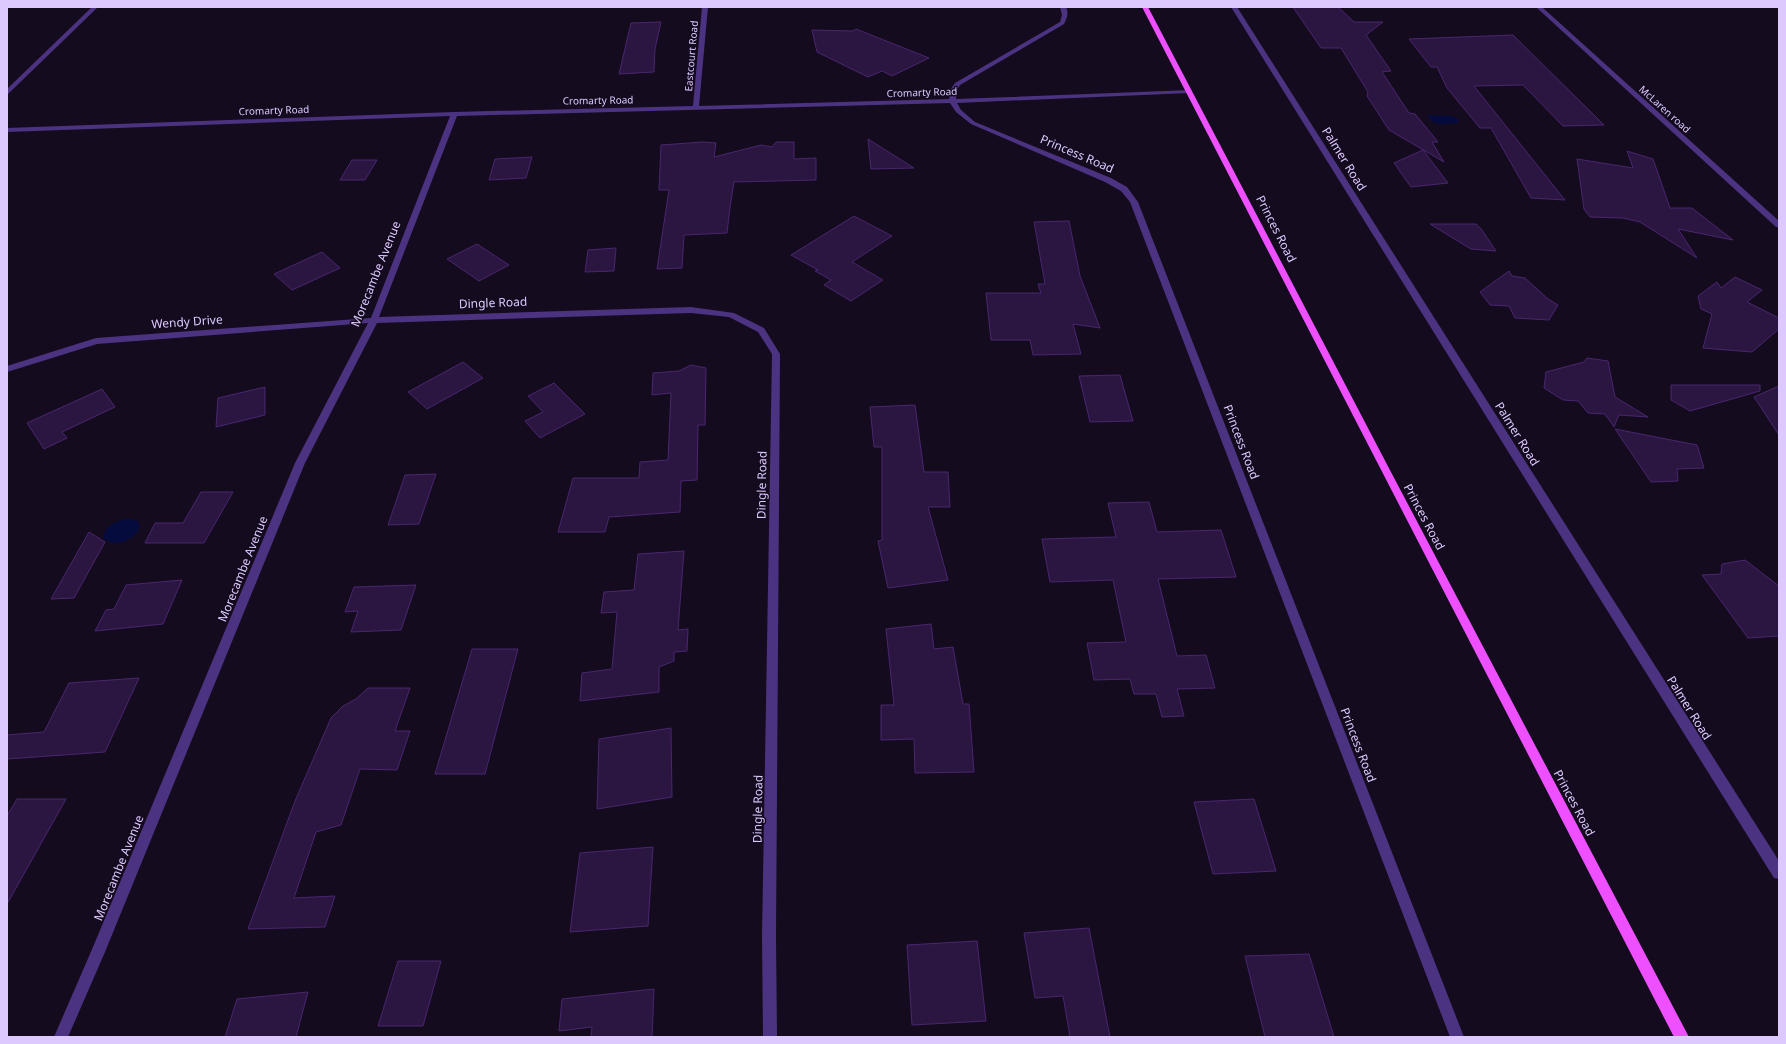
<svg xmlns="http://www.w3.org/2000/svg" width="1786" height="1044" viewBox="0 0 1786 1044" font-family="'Noto Sans',sans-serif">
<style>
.water{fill:#060b3d}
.building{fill:#2b1641;stroke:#49266f}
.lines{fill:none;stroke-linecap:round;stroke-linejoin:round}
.minor{fill:#4c3381;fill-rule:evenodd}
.major{fill:#ee50ff;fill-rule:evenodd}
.labels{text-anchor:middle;stroke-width:3;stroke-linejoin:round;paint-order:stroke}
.far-street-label{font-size:10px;fill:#dec9ff;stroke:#140b1f}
.street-label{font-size:12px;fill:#dec9ff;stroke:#140b1f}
</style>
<rect width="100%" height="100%" fill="#140b1f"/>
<g class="water">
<path d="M 1427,115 L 1452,116 L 1459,120 L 1458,123 C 1444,124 1436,128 1427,115 Z"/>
<path d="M 131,519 L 138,521 L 140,527 C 135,539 116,549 104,539 C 102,526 119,519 131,519 Z"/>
</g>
<g class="building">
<path d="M 1293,7 L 1338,7 L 1354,22 L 1383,22 L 1366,35 L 1391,71 L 1382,72 L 1409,113 L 1415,114 L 1438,142 L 1432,142 L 1444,162 L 1389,130 L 1367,96 L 1368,92 L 1341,48 L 1321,48 Z"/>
<path d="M 661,22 L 655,49 L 654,72 L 619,74 L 631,23 Z"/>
<path d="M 856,29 L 929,58 L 892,76 L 882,71 L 868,77 L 817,52 L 812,30 L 853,31 Z"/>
<path d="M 1513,35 L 1604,125 L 1563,126 L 1523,85 L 1474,86 L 1565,200 L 1531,198 L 1491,128 L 1480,128 L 1447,88 L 1437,67 L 1431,67 L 1409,39 Z"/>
<path d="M 868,139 L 914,168 L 871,169 Z"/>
<path d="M 703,142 L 716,143 L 714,157 L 761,145 L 772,147 L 776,142 L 794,142 L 794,159 L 816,158 L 816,180 L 734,182 L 730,207 L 727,233 L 684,235 L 682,268 L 657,269 L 669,190 L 659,190 L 661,145 Z"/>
<path d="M 1423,150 L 1448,183 L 1411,187 L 1394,163 Z"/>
<path d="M 1627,151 L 1653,159 L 1670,208 L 1692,208 L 1733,240 L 1678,229 L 1697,258 L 1640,222 L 1623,218 L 1590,217 L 1584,209 L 1577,159 L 1633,168 Z"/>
<path d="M 532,157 L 526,178 L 489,180 L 495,159 Z"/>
<path d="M 352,160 L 377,160 L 365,180 L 340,180 Z"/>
<path d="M 854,216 L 892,236 L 852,262 L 883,280 L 851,301 L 824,285 L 831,280 L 815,271 L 818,270 L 791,255 Z"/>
<path d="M 1069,221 L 1080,276 L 1100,328 L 1073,324 L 1081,354 L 1033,355 L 1030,340 L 991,340 L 986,293 L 1041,293 L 1038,284 L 1045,284 L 1034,222 Z"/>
<path d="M 1430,224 L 1476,224 L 1482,230 L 1496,251 L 1471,249 Z"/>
<path d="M 477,244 L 509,265 L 479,281 L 447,259 Z"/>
<path d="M 616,248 L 614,271 L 585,272 L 588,250 Z"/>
<path d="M 322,252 L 340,268 L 292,290 L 274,274 Z"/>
<path d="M 1509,271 L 1512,276 L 1525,278 L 1548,299 L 1558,305 L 1549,320 L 1515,318 L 1509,306 L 1490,305 L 1480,292 Z"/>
<path d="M 1735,277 L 1762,290 L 1747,302 L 1779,318 L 1779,329 L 1752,352 L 1703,348 L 1712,314 L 1701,309 L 1698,296 L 1717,282 L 1721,288 Z"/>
<path d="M 1587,358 L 1608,361 L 1615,397 L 1648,417 L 1619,415 L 1614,427 L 1605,414 L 1588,413 L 1578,401 L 1563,400 L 1544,388 L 1546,372 L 1584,362 Z"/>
<path d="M 463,362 L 483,378 L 427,409 L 408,392 Z"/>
<path d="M 691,365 L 706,368 L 705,425 L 698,425 L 697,480 L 681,481 L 680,512 L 609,517 L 605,532 L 558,532 L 573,478 L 639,478 L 640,462 L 668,460 L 671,393 L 652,395 L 653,373 L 679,371 Z"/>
<path d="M 1120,375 L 1133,421 L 1090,422 L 1079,376 Z"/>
<path d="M 554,383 L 585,414 L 540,438 L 525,421 L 543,412 L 528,396 Z"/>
<path d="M 1671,385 L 1760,385 L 1760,391 L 1690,411 L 1671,400 Z"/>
<path d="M 1779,386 L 1779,435 L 1754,397 Z"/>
<path d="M 265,387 L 265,415 L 216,427 L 218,398 Z"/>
<path d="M 102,389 L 115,407 L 62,432 L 67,438 L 44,449 L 27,423 Z"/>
<path d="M 915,405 L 924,472 L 948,472 L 950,507 L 928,507 L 948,580 L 888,588 L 878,541 L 882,540 L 882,447 L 874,447 L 870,407 Z"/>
<path d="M 1615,429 L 1697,445 L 1704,468 L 1677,469 L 1678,481 L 1651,482 Z"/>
<path d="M 436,474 L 419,524 L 388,525 L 405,475 Z"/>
<path d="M 201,492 L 233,492 L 204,543 L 145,543 L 155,523 L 183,523 Z"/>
<path d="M 1149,502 L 1157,532 L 1221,530 L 1236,577 L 1158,579 L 1177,656 L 1206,655 L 1215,688 L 1177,689 L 1184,716 L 1162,717 L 1156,694 L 1134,694 L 1130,679 L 1094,680 L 1087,643 L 1126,642 L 1113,580 L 1050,582 L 1042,539 L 1116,537 L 1108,503 Z"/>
<path d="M 89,532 L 105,542 L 74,598 L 51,599 Z"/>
<path d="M 684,551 L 678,630 L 688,629 L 687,651 L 674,652 L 674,661 L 659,667 L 659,692 L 580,701 L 582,673 L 612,669 L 617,612 L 601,613 L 604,592 L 634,590 L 638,554 Z"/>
<path d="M 1745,560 L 1779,586 L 1779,636 L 1748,638 L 1702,575 L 1721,574 L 1722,564 Z"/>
<path d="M 182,580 L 163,624 L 95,631 L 106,610 L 114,609 L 126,585 Z"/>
<path d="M 416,585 L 401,630 L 351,632 L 358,611 L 345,612 L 354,587 Z"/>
<path d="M 931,624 L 934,649 L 953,647 L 963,704 L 969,704 L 974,772 L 915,773 L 914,739 L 881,740 L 881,705 L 894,705 L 886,629 Z"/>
<path d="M 472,649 L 518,649 L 485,774 L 435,774 Z"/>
<path d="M 139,678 L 105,752 L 7,759 L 7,735 L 44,732 L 69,683 Z"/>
<path d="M 368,688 L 410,688 L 395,731 L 410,731 L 397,770 L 360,769 L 341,825 L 316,832 L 294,898 L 335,896 L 325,927 L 248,929 L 295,801 L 331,718 L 343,706 L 356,699 Z"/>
<path d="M 671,728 L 672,797 L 597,809 L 599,739 Z"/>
<path d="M 17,799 L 66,799 L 7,904 L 7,816 Z"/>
<path d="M 1254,799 L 1276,871 L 1213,874 L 1194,802 Z"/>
<path d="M 653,847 L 648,926 L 570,932 L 580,853 Z"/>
<path d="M 1089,928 L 1110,1037 L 1070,1037 L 1063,996 L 1035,998 L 1024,933 Z"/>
<path d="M 977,941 L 986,1021 L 912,1025 L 907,945 Z"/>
<path d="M 1309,954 L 1334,1037 L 1265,1037 L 1245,956 Z"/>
<path d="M 398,961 L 441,961 L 423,1026 L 378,1026 Z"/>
<path d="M 654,989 L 652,1037 L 591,1037 L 592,1027 L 559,1031 L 562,999 Z"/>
<path d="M 308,992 L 296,1037 L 225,1037 L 237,999 Z"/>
</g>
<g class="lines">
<g class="minor">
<path d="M 92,7 L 98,7 L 7,95 L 7,89 Z"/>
<path d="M 702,7 L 708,7 L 699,106 L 949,99 L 950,90 L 955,83 L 1060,22 L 1062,15 L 1060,7 L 1066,7 C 1069,13 1067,18 1064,24 L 960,85 L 957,90 L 956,99 L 1191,90 L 1192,91 L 1189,93 L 957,103 L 961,110 L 975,122 L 1111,178 L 1127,187 L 1138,202 L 1464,1037 L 1450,1037 L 1130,202 L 1121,191 L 1105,182 L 971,124 L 956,112 L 950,103 L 457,116 L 379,317 L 691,307 L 734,313 L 764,328 L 780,354 L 776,936 L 777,1037 L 763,1037 L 762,936 L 772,354 L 758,332 L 729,317 L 691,313 L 377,323 L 305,463 L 105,952 L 68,1037 L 54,1037 L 93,947 L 295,463 L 368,323 L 97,344 L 7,372 L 7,366 L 96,338 L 371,318 L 450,116 L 7,132 L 7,128 L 454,112 L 693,106 Z"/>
<path d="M 1231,7 L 1237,7 L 1779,861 L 1779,879 L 1774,878 Z"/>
<path d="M 1536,7 L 1542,7 L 1779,221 L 1779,227 L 1776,227 Z"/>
</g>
<path class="major" d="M 1142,7 L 1148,7 L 1392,474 L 1689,1037 L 1674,1037 Z"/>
</g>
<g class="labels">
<g class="far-street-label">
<text transform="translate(691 56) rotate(-85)" y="4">Eastcourt Road</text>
<text transform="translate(922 92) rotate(-2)" y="4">Cromarty Road</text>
<text transform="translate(598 100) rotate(-1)" y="4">Cromarty Road</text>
<text transform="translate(1665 109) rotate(42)" y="4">McLaren road</text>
<text transform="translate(274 110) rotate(-2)" y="4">Cromarty Road</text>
</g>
<g class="street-label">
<text transform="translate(1077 154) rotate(23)" y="4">Princess Road</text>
<text transform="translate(1344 159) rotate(58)" y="4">Palmer Road</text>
<text transform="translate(1276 229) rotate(63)" y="4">Princes Road</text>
<text transform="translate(376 274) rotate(-68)" y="4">Morecambe Avenue</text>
<text transform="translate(493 303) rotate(-2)" y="4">Dingle Road</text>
<text transform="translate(187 322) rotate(-4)" y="4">Wendy Drive</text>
<text transform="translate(1517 434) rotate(58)" y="4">Palmer Road</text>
<text transform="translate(1241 442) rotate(69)" y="4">Princess Road</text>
<text transform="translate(762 485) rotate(-89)" y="4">Dingle Road</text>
<text transform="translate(1424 517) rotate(62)" y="4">Princes Road</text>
<text transform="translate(243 569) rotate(-68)" y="4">Morecambe Avenue</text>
<text transform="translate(1689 708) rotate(58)" y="4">Palmer Road</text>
<text transform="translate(1358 745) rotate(69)" y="4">Princess Road</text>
<text transform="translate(1574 803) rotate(62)" y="4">Princes Road</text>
<text transform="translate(758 809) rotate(-89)" y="4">Dingle Road</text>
<text transform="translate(119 868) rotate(-68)" y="4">Morecambe Avenue</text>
</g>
</g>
<rect width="1786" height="1044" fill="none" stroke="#dec9ff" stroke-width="16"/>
</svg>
